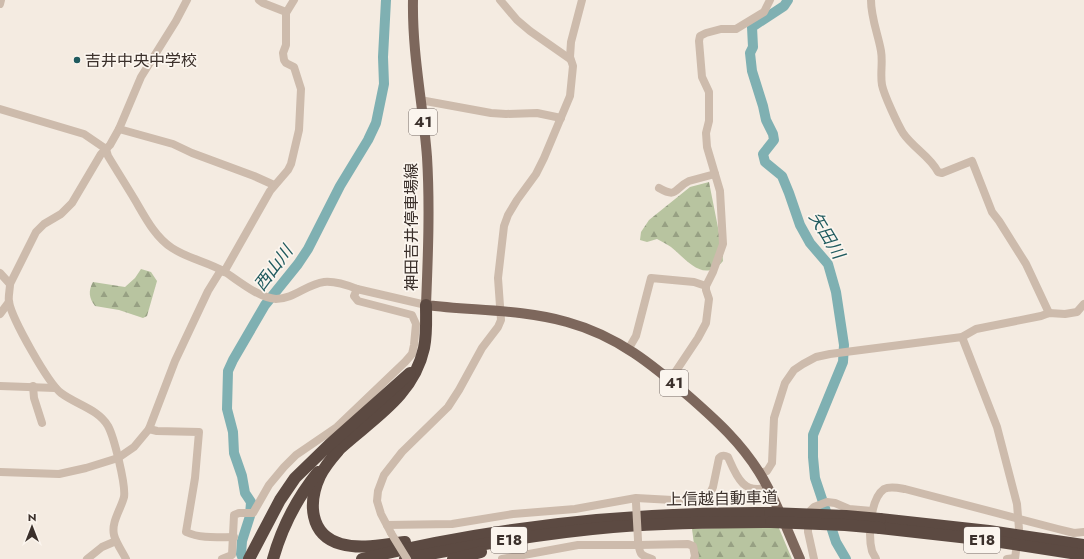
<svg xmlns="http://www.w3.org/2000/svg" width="1084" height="559" viewBox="0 0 1084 559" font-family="Jost,'Noto Sans JP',sans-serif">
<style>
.forest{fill:url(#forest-firs)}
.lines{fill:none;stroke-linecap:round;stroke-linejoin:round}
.river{stroke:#7fb0b2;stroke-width:10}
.minor{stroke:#cdbbac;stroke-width:8}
.major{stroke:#7d675c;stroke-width:10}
.highway{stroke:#5c4a42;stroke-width:12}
.minor-bridge{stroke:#cdbbac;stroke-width:8}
.highway-bridge{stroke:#5c4a42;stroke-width:12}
.poi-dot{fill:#1f5a5e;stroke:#fbf5ee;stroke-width:1.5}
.labels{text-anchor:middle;stroke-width:3.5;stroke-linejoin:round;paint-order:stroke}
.shield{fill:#fbf5ee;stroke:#756b66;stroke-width:1}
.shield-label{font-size:15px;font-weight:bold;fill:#3b302b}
.poi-label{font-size:16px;fill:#3b302b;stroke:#fbf5ee;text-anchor:start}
.street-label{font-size:16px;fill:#3b302b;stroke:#fbf5ee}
.water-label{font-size:17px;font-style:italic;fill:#1f5a5e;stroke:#fbf5ee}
</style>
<defs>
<pattern id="forest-firs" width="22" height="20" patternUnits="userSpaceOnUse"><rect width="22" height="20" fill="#b8c4a0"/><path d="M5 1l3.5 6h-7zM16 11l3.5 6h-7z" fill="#97a083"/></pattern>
</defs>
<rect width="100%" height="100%" fill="#f4ebe1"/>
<g class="forest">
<path d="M 709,182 L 722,248 L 723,261 C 704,284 687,260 671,247 C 667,244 662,242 657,239 L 647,242 L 640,240 L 641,232 L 649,220 L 690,187 Z"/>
<path d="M 141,269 L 151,272 L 157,281 L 147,316 L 143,318 L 119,310 L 95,306 C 89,298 88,291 93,282 L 125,287 L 135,278 Z"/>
<path d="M 778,526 L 792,559 L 696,559 L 692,529 Z"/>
</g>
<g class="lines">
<g class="river">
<path d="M 788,0 L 784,6 L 752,27 L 753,47 L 750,53 L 752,71 L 763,106 L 766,120 L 773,134 L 774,140 L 763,154 L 765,162 L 782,176 L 789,193 L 800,225 L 810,243 L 828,264 L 836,292 L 844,345 L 843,362 L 813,435 L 813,457 L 815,478 L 821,496 L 836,542 L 846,559"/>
<path d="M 243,559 L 241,554 L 242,541 L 250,516 L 251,502 L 245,493 L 242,476 L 234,453 L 233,432 L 227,409 L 228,371 L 233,360 L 265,305 L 298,264 L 308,249 L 340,186 L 368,140 L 376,123 L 384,84 L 383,57 L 386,0"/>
</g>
<g class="minor">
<path d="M 259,0 L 263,3 L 286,12"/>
<path d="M 500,0 L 517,20 L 530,31 L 570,59"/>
<path d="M 871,0 C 871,18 878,34 881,51 C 883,62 880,74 882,85 C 884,95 898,125 903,133 C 913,148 930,156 938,172 L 942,173 L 972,161 L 992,212 L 999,221 L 1026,264 L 1049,313"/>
<path d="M 0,4 L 1,0"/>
<path d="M 420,100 L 491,113 L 506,114 L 537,113 L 561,118"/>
<path d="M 0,109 L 84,134 L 106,149 L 108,156 C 117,171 126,185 135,200 C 145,217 155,237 172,248 C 189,259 208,262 225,272 C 239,281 259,298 276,299 C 294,299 307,284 324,282 C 335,281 347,285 357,289 L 426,305"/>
<path d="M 119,129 L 173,144 L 192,153 L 254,176 L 274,185"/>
<path d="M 659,188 C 678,199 674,188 689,181 L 715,174"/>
<path d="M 224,272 L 270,191 L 288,170 L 291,164 L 299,130 L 301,89 L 294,67 L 286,63 L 284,60 L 283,53 L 286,45 L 286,13 L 294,0"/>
<path d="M 0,273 L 10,284 C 10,290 8,296 9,302 C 12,319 48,383 61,393 C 77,405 98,409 108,426 C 114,437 126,485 124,497 C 121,509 111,522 114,535 C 116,543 122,551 126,559"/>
<path d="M 10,284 L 36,232 L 44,224 L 61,214 L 72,203 L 101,154 L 110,145 L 119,129 L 141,77 L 176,21 L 187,0"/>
<path d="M 0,314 L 9,302"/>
<path d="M 962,337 L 997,427 L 1017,504 L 1019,529"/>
<path d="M 629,348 L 636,336 L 651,278 L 694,282 L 706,286"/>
<path d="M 670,380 L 698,338 L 706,323 L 709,299 L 706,290 L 706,286 L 713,272 L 723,244 L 720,191 L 707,147 L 706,133 L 709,121 L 709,92 L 702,77 L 699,41 L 700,36 L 706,33 L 721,29 L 736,29 L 764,12 L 770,0"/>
<path d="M 0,386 L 55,388"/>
<path d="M 33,386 L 34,398 L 42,423"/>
<path d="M 149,429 L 157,431 L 199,432 L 195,478 L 186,532 C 201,539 218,537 234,537"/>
<path d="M 0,472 L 59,474 L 86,468 L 118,458 L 134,447 L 149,429 L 175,361 L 208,291 L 221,270"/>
<path d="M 759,473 L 767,471 L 772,463 L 774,418 L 785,383 L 794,370 L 803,364 L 816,357 L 830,354 L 962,337 L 976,329 L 1041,316 L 1049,313 L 1065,314 L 1077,312 L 1084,304"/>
<path d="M 387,525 L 452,524 L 513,514 L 575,509 L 636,498 L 691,501 L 708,498 L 713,487 L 719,458 C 722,455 724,455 728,457 C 736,475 743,496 768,487"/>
<path d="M 391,533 L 381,514 L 377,501 L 378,491 L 384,475 L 402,452 L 448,407 L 459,390 L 482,348 L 498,327 L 501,320 L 498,278 L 504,226 L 508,215 L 517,200 L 536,174 L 544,158 L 570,96 L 573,66 L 570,57 L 571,42 L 582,0"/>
<path d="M 638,541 C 640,554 639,555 652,559"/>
<path d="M 87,559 L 102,547 L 116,541"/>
<path d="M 222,559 L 232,555 L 234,515 L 239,513 L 253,513 L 269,485 L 284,467 L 296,455 L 337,427 L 405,362 L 412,354 L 414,345 L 416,324 L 412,315 L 358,301 L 354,296 L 357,289"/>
<path d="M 502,559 L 578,545 L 639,545 L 688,544 L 693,546 L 695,556 L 694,559"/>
<path d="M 814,559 L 808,532 L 808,515 L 811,510 L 814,507 L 827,502 L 835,503 L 849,509 L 872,511"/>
<path d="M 876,559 C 875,556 873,554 872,551 C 868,536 870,499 884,489 C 890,486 899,488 905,489 L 1058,529 L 1074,533 L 1084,532"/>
<path d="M 1007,559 L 1015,558"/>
<path d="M 1015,559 L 1016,551"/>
</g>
<path class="major" d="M 413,0 C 412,54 423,104 427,157 C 430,206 428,256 426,305 C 473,311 522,309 567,322 C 618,336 653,365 692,399 C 718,422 740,442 759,472 C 776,499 787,530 800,559"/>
<g class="highway">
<path d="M 338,451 C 331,459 325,466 320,476 C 308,502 309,535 341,544 C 362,550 385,544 405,542"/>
<path d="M 333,455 C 368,421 413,399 424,348 C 427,334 426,319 426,305"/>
<path d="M 880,519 L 989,531 L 1084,545"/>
<path d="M 880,528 L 987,540 L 1084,555"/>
<path d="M 249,559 L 280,500 L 295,478 L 329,445 L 410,373"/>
<path d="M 273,559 C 282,527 297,498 318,472"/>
<path d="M 362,559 C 496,526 632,512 770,513"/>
<path d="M 405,559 C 474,545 543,533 613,527 C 666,523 719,522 771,522"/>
<path d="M 453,559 L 481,552"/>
</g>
<g class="minor-bridge">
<path d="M 636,503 L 638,540"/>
<path d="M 391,533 L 407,559"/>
</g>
<g class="highway-bridge">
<path d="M 770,513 L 846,516 L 880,519"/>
<path d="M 771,522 L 845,525 L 880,528"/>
</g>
</g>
<circle class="poi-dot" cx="77" cy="60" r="4"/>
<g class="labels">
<g class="shield">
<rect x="409" y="109" width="28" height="26" rx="3"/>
<rect x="660" y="370" width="28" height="26" rx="3"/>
<rect x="491" y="527" width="36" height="26" rx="3"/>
<rect x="964" y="527" width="36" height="26" rx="3"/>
</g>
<g class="shield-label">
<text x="423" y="127">41</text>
<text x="674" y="388">41</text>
<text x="509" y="545">E18</text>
<text x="982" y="545">E18</text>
</g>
<g class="poi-label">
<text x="85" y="66">吉井中央中学校</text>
</g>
<g class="street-label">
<text transform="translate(411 227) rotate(-90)" y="6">神田吉井停車場線</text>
<text transform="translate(722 498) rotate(-1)" y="6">上信越自動車道</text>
</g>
<g class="water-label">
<text transform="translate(827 235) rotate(59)" y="6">矢田川</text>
<text transform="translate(273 268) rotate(-53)" y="6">西山川</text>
</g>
</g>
<g transform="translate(32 527)" stroke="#fbf5ee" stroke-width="3" paint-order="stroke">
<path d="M0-3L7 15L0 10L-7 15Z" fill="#3b302b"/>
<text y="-6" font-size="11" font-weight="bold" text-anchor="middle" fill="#3b302b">N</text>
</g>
</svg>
